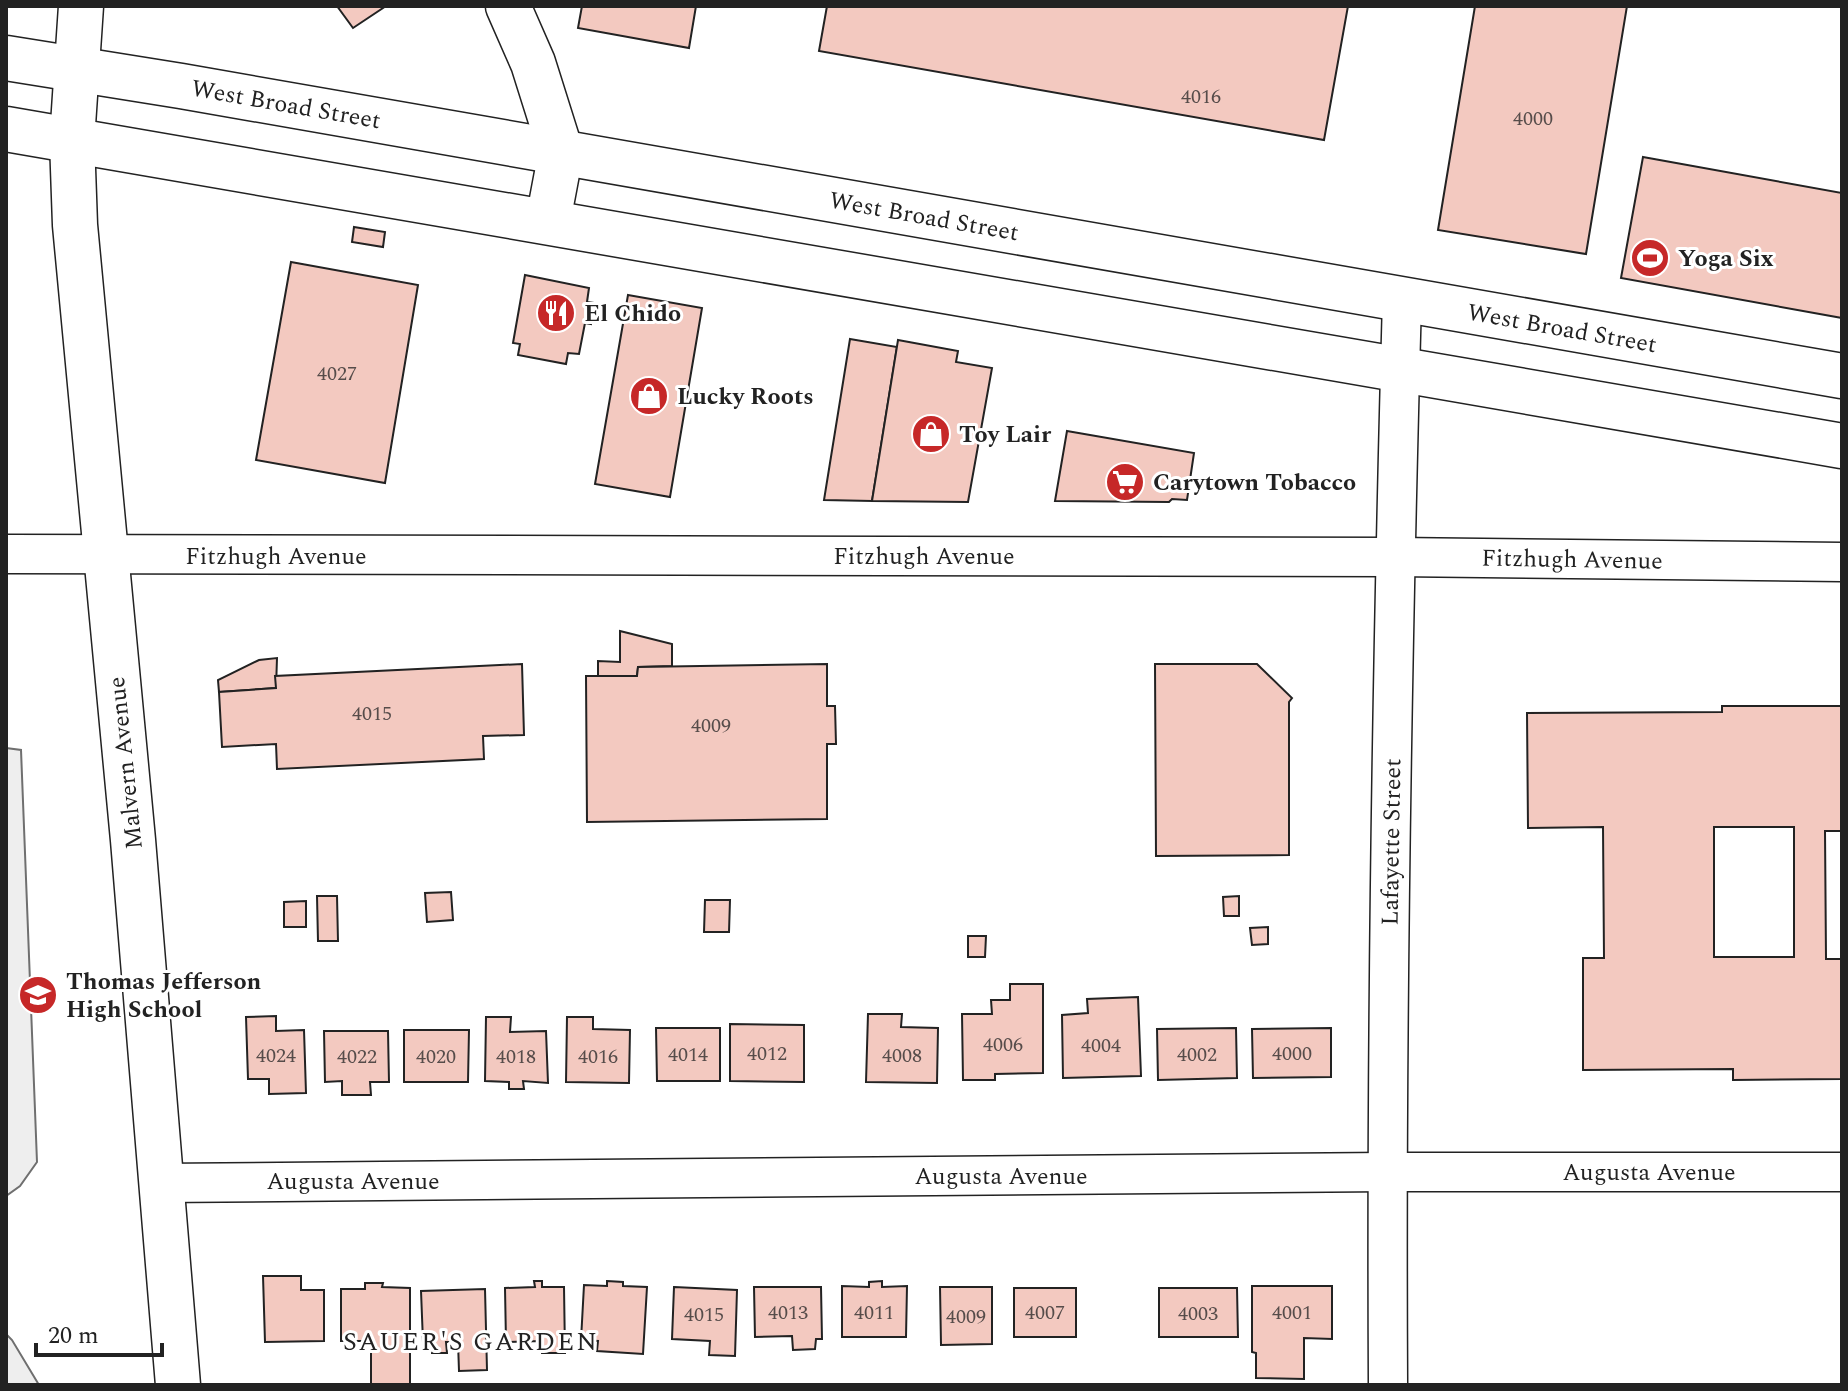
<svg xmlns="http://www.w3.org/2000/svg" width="1848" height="1391" viewBox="0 0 1848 1391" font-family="Spectral,serif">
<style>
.green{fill:#eee;stroke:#6f6f6f;stroke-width:2}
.building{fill:#f3c9c0;stroke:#222;stroke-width:2;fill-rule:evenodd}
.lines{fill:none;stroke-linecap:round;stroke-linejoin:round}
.minor-casing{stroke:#222;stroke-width:41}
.tertiary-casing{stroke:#222;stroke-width:47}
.primary-casing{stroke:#222;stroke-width:47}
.minor{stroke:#fff;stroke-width:38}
.tertiary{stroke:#fff;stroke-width:44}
.primary{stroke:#fff;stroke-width:44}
.labels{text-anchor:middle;stroke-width:6;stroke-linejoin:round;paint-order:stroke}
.number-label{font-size:20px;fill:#564c4a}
.street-label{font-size:24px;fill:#222;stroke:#fff}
.poi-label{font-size:24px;font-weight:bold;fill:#222;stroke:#fff;text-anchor:start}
.neighbourhood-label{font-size:26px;letter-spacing:2px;fill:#222;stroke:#fff}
</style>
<rect width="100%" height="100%" fill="#fff"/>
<g class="green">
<path d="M 6,748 L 21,750 L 37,1162 L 20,1186 L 6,1196 Z"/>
<path d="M 6,1334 L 12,1340 L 39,1385 L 6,1385 Z"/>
</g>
<g class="building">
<path d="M 337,6 L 386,6 L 353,28 Z"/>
<path d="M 582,6 L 696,6 L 689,48 L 578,28 Z"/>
<path d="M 827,6 L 1348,6 L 1324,140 L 819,51 Z"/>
<path d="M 1475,6 L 1627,6 L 1586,254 L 1438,230 Z"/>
<path d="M 1643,157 L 1842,193 L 1842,318 L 1621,278 Z"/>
<path d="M 354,227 L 385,232 L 383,247 L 352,242 Z"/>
<path d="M 291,262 L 418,285 L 385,483 L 256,460 Z"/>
<path d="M 525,275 L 589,288 L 587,302 L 595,303 L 591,324 L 585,323 L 579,354 L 568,353 L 566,364 L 518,355 L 520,344 L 513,343 Z"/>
<path d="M 628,295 L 702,308 L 670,497 L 595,484 Z"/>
<path d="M 850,339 L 897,347 L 872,501 L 824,500 Z"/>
<path d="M 898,340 L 958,351 L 956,362 L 992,368 L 968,502 L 872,501 Z"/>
<path d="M 1067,431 L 1194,453 L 1187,500 L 1172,499 L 1169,502 L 1055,501 Z"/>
<path d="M 620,631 L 672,644 L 672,666 L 638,667 L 637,676 L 598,676 L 598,661 L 620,662 Z"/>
<path d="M 277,658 L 276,688 L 219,692 L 218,680 L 259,660 Z"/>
<path d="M 522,664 L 524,735 L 483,736 L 484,759 L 277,769 L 276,744 L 222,747 L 219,692 L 276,688 L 275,676 Z"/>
<path d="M 827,664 L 827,706 L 835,706 L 836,744 L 827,744 L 827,819 L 587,822 L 586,676 L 637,676 L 638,667 Z"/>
<path d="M 1155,664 L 1257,664 L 1292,698 L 1289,702 L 1289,855 L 1156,856 Z"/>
<path d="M 1722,706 L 1842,706 L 1842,831 L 1825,831 L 1826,959 L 1842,959 L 1842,1079 L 1733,1080 L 1733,1069 L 1583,1070 L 1583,958 L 1604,958 L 1603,827 L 1528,828 L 1527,713 L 1722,712 ZM 1714,827 L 1794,827 L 1794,957 L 1714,957 Z"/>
<path d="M 451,892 L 453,920 L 427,922 L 425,893 Z"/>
<path d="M 317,896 L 337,896 L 338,941 L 318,941 Z"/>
<path d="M 1239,896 L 1239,916 L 1224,916 L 1223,897 Z"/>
<path d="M 705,900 L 730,900 L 729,932 L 704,932 Z"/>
<path d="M 306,901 L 306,927 L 284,927 L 284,902 Z"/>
<path d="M 1268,927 L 1268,944 L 1252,945 L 1250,928 Z"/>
<path d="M 968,936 L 986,936 L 985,957 L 968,957 Z"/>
<path d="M 1010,984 L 1043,984 L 1043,1073 L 995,1074 L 995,1080 L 963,1080 L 962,1014 L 992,1014 L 991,1000 L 1010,1000 Z"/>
<path d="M 1138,997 L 1141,1076 L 1063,1078 L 1062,1015 L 1088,1013 L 1087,999 Z"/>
<path d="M 868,1014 L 902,1014 L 901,1027 L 938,1028 L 937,1083 L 866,1082 Z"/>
<path d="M 276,1016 L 276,1031 L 304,1030 L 306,1093 L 269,1094 L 269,1079 L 248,1079 L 246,1017 Z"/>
<path d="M 486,1017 L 511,1017 L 510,1032 L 546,1031 L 548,1083 L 523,1081 L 524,1089 L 509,1089 L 509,1082 L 485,1081 Z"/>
<path d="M 567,1017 L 593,1017 L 593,1029 L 630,1030 L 629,1083 L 566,1082 Z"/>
<path d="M 730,1024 L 804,1025 L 804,1082 L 730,1081 Z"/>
<path d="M 656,1028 L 720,1028 L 720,1081 L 657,1081 Z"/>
<path d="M 1236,1028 L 1237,1078 L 1158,1080 L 1157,1029 Z"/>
<path d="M 1331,1028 L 1331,1077 L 1253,1078 L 1252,1029 Z"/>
<path d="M 404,1030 L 469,1030 L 468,1082 L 404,1082 Z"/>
<path d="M 324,1031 L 388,1031 L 389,1082 L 370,1082 L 371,1095 L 342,1095 L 342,1081 L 325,1082 Z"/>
<path d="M 263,1276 L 301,1276 L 301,1290 L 324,1290 L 324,1341 L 265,1342 Z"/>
<path d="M 534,1281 L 542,1281 L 542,1287 L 564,1287 L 565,1353 L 542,1353 L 541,1341 L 506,1342 L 505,1288 L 535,1287 Z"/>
<path d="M 607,1281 L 623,1282 L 623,1286 L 647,1287 L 643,1354 L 597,1351 L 598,1341 L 581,1340 L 584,1285 L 607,1286 Z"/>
<path d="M 882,1281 L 882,1287 L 907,1286 L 906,1337 L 842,1337 L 842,1286 L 869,1287 L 869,1282 Z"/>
<path d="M 365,1283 L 383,1283 L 382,1287 L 410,1288 L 410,1385 L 371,1385 L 371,1341 L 341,1341 L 341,1289 L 365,1289 Z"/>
<path d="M 1252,1286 L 1332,1286 L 1332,1339 L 1304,1338 L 1304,1379 L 1256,1378 L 1256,1353 L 1252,1352 Z"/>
<path d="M 674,1287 L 737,1290 L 735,1356 L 709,1355 L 710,1341 L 672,1339 Z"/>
<path d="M 754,1287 L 821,1287 L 822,1339 L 816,1339 L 815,1349 L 793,1350 L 792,1336 L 755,1337 Z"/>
<path d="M 940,1287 L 992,1287 L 992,1344 L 941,1345 Z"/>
<rect x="1014" y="1288" width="62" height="49"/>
<path d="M 1159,1288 L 1237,1288 L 1238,1337 L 1159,1337 Z"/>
<path d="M 485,1289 L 487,1370 L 459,1371 L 458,1342 L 446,1342 L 447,1353 L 432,1353 L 432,1341 L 423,1342 L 421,1291 Z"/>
</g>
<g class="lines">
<g class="minor-casing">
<g id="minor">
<path d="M 6,554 L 1395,557 L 1842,562"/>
<path d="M 159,1183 L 1387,1172 L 1842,1172"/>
<path d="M 1388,1385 C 1386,1023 1392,661 1402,299"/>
</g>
</g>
<g class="tertiary-casing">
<path id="tertiary" d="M 508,6 L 533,63 L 561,152 L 548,221"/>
</g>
<g class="primary-casing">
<g id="primary">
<path d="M 81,6 L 72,140 L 75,225 L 133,840 L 178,1385"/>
<path d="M 6,58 L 181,86 L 1842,376"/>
<path d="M 6,129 L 1842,446"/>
</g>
</g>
<use href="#minor" class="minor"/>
<use href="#tertiary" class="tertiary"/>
<use href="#primary" class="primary"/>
</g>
<defs>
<g id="stadium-disc" transform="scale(2)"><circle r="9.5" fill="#c62828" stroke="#fff"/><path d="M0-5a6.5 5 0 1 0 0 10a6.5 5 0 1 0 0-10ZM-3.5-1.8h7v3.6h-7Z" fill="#fff"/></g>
<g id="restaurant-disc" transform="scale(2)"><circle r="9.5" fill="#c62828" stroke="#fff"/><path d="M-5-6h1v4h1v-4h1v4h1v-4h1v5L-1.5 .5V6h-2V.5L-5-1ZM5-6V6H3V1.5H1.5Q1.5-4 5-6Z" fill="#fff"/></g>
<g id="shop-disc" transform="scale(2)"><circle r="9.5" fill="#c62828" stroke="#fff"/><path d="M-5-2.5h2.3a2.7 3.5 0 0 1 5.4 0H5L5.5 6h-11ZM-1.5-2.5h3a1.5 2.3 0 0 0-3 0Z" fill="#fff"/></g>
<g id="supermarket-disc" transform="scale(2)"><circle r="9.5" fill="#c62828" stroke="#fff"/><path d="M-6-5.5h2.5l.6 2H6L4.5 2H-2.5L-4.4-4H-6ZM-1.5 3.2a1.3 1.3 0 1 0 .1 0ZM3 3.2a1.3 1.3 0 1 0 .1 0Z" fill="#fff"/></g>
<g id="school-disc" transform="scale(2)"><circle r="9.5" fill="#c62828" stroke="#fff"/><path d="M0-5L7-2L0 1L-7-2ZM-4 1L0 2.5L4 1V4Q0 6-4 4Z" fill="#fff"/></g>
</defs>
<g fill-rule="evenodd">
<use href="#stadium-disc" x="1650" y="258"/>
<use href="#restaurant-disc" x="556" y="313"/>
<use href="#shop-disc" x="649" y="396"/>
<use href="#shop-disc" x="931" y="434"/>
<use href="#supermarket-disc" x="1125" y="482"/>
<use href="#school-disc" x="38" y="995"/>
</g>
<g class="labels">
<g class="number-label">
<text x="1201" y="103">4016</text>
<text x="1533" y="125">4000</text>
<text x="337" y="380">4027</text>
<text x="372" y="720">4015</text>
<text x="711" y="732">4009</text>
<text x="1003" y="1051">4006</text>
<text x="1101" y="1052">4004</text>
<text x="767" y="1060">4012</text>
<text x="1292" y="1060">4000</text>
<text x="688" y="1061">4014</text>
<text x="1197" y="1061">4002</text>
<text x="276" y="1062">4024</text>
<text x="902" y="1062">4008</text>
<text x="357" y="1063">4022</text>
<text x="436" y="1063">4020</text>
<text x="516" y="1063">4018</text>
<text x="598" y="1063">4016</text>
<text x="788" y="1319">4013</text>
<text x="874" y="1319">4011</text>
<text x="1045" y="1319">4007</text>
<text x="1292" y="1319">4001</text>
<text x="1198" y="1320">4003</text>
<text x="704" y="1321">4015</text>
<text x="966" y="1323">4009</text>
</g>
<g class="street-label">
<text transform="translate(286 104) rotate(10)" y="8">West Broad Street</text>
<text transform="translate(924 216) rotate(10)" y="8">West Broad Street</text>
<text transform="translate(1562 328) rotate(10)" y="8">West Broad Street</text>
<text x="276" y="564">Fitzhugh Avenue</text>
<text x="924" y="564">Fitzhugh Avenue</text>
<text transform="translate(1572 559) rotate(1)" y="8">Fitzhugh Avenue</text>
<text transform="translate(125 763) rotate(-96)" y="8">Malvern Avenue</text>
<text transform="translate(1391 842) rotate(-89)" y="8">Lafayette Street</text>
<text x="1649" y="1180">Augusta Avenue</text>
<text x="1001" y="1184">Augusta Avenue</text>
<text x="353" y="1189">Augusta Avenue</text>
</g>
<g class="poi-label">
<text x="1678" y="266">Yoga Six</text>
<text x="584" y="321">El Chido</text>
<text x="677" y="404">Lucky Roots</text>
<text x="959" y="442">Toy Lair</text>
<text x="1153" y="490">Carytown Tobacco</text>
<text x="66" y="989">Thomas Jefferson<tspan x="66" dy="28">High School</tspan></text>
</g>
<g class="neighbourhood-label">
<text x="471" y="1350">SAUER'S GARDEN</text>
</g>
</g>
<rect width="1848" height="1391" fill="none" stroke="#222222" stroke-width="16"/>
<path d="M36 1343v12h126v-12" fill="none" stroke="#222222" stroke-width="4"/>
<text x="48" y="1343" font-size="24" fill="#222222" stroke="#ffffff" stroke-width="6" paint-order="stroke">20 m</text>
</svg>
